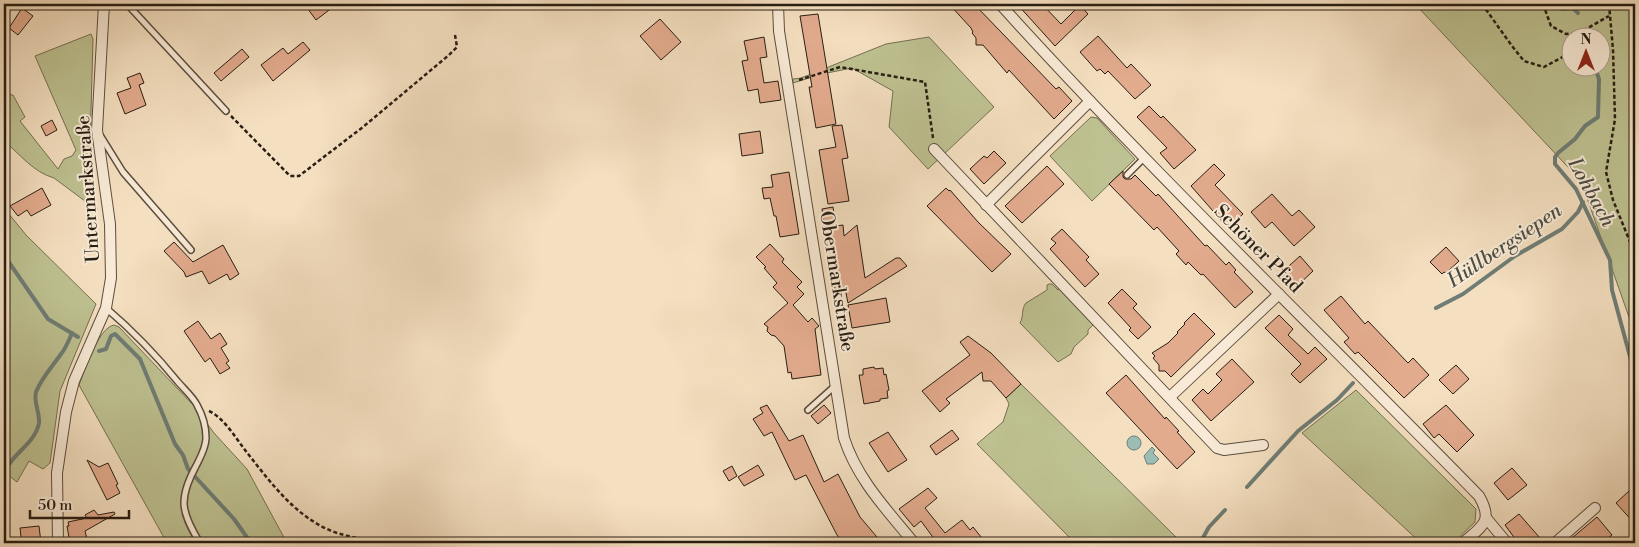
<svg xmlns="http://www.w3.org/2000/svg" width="1639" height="547" viewBox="0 0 1639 547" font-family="'Libre Bodoni',serif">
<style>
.green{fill:#bec191;stroke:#737052;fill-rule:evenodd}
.water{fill:#9cbcb6;stroke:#6e7d75}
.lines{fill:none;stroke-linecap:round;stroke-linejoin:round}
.stream{stroke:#6e7d75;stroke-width:4}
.building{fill:#e3ab8e;stroke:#281e13}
.lane-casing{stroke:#5b4e3e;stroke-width:8}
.street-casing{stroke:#5b4e3e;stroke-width:12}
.path{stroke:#281e13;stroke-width:2.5;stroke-dasharray:4 2.5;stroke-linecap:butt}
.lane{stroke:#f8ead6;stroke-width:5}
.street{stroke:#f8ead6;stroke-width:10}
.labels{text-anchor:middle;stroke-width:4;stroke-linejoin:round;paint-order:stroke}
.street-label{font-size:19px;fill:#281e13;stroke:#f8ead6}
.water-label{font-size:20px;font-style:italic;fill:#4b4d44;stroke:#f8ead6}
</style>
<rect width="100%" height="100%" fill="#f4dfc0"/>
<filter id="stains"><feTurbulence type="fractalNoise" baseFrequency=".004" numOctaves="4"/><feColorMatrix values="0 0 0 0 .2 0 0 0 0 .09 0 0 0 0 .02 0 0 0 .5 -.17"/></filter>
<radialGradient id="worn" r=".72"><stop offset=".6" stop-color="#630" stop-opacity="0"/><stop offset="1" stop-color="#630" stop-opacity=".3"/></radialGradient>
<g class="green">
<path d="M 1415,4 L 1635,4 L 1635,334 L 1581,181 ZM 1572,38 L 1602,38 L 1602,68 L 1572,68 Z"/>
<path d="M 91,34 L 93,39 L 90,147 L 97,210 L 54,178 C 33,172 21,155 4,141 L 4,94 L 13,95 L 25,117 L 20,121 L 58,169 L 64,159 L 72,156 L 76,150 L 35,56 Z"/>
<path d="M 929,37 L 994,107 L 928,169 L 889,127 L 893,91 L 852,68 L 822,74 L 793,83 L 793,79 L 801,78 L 886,44 Z"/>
<path d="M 1091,117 L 1097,118 L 1135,159 L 1092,201 L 1050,156 Z"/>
<path d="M 4,208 L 26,235 L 96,304 L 60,391 L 50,463 L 43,469 L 29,461 L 17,482 L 4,472 Z"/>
<path d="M 1049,284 L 1052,284 L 1058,290 L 1061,288 L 1095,323 L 1088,330 L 1088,334 L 1074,347 L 1071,354 L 1058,362 L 1020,323 C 1024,316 1021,309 1026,303 L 1047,290 L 1047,285 Z"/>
<path d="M 114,325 L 119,327 L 194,406 L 214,433 L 247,469 L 287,543 L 167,543 L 79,385 C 85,370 98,328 114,325 Z"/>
<path d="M 1021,384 L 1182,543 L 1075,543 L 977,444 L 1003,422 L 1009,404 L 1006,398 Z"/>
<path d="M 1356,390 L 1476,509 L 1475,522 L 1453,543 L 1421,543 L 1302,433 Z"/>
</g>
<g class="water">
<circle cx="1134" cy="443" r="7"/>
<path d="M 1152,447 L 1155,450 L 1153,453 L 1159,459 L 1154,464 L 1147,464 L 1144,456 Z"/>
</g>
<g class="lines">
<g class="stream">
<path d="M 1557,4 L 1562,9 L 1573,8 L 1578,13"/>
<path d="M 1595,68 L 1599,79 L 1598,117 L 1585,126 L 1575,139 L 1558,153 L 1555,157 L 1555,164 L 1576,189 L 1610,260 L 1612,290 L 1635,375"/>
<path d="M 4,255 L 48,319 L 78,337"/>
<path d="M 1436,308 L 1463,294 L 1515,256 L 1562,229 L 1578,212 L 1583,202"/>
<path d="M 99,351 L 106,349 L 111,336 L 115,334 L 140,359 L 175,444 L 183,455 L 188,469 L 234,519 L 251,543"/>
<path d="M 10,463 C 19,450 36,440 39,423 C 40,413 33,401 36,392 C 42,377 52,367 61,354 C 66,348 69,340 72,333"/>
<path d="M 1247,487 L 1298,431 L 1337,400 L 1353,383"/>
<path d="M 1200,543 L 1209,527 L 1225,510"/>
</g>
</g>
<g class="building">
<path d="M 315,4 L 337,4 L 316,20 L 308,9 Z"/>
<path d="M 949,4 L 974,4 L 1056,89 L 1059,87 L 1072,101 L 1054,119 L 1009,70 L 1007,73 L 983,45 L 976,45 L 976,38 L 972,33 L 973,32 L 971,28 Z"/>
<path d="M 1017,4 L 1042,4 L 1061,24 L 1080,5 L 1088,14 L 1055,46 Z"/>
<path d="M 22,8 L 33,16 L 18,35 L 9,28 Z"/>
<path d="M 818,14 L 836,124 L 816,128 L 809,87 L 812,87 L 800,16 Z"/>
<path d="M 660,19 L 681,42 L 661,60 L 640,36 Z"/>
<path d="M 1098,36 L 1127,68 L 1131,64 L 1151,85 L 1135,99 L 1108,71 L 1105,74 L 1100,69 L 1097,71 L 1080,52 Z"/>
<path d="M 764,37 L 767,57 L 760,58 L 764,83 L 778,81 L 781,100 L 760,103 L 758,89 L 748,91 L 742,61 L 748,60 L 744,41 Z"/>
<path d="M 303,42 L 310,50 L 273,81 L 261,65 L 283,48 L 288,54 Z"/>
<path d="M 242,49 L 249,57 L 221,81 L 214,73 Z"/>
<path d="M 140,73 L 144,83 L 139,85 L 146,105 L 125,114 L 117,93 L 131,88 L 127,78 Z"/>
<path d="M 1149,106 L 1161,118 L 1163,116 L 1196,150 L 1174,169 L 1160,153 L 1167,148 L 1137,117 Z"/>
<path d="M 52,120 L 57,130 L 46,136 L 41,126 Z"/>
<path d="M 842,125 L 848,158 L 842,159 L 849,201 L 828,204 L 819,150 L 836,147 L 832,126 Z"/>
<path d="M 760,131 L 763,153 L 742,156 L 739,134 Z"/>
<path d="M 994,151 L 1006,163 L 984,184 L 970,169 L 984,156 L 987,158 Z"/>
<path d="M 1214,164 L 1225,175 L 1215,185 L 1243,214 L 1228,228 L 1191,186 Z"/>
<path d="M 1047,166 L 1064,184 L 1022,223 L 1005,206 Z"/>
<path d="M 1123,171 L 1123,177 L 1125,179 L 1131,179 L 1135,175 L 1156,196 L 1158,194 L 1205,246 L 1207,245 L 1226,265 L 1229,262 L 1236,270 L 1234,272 L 1253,292 L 1235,308 L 1203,274 L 1201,275 L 1188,262 L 1186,265 L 1176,254 L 1179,251 L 1157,227 L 1154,230 L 1109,184 Z"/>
<path d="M 789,172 L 799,234 L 780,237 L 776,216 L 774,216 L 770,198 L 764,199 L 762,188 L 773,187 L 771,175 Z"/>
<path d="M 42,188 L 51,205 L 31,216 L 27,210 L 18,216 L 10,206 Z"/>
<path d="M 946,188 L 949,191 L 950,190 L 978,222 L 1011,254 L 992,272 L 927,206 Z"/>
<path d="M 1272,194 L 1292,216 L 1299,210 L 1315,227 L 1294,246 L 1272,222 L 1265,228 L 1251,212 Z"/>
<path d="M 833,207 L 836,226 L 843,225 L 844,236 L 857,225 L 865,278 L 896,258 L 900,258 L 907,266 L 848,303 L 845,288 L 835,289 L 831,267 L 837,266 L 833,243 L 827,244 L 822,209 Z"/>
<path d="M 1062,229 L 1089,257 L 1086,260 L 1099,274 L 1085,287 L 1050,249 L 1056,243 L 1051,239 Z"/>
<path d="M 174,242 L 193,262 L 223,245 L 239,274 L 230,280 L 227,274 L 209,284 L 202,271 L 186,277 L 184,272 L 164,251 Z"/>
<path d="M 770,244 L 784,259 L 782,262 L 802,282 L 797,287 L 804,294 L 793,305 L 808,322 L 812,318 L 819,326 L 815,329 L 821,375 L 792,379 L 791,372 L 788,373 L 784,346 L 775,336 L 771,335 L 767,331 L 768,327 L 764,324 L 788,303 L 773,287 L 777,283 L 764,268 L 766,267 L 756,257 Z"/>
<path d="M 1446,247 L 1459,261 L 1446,273 L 1444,272 L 1442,274 L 1430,262 Z"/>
<path d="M 1300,256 L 1313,271 L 1294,289 L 1280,274 Z"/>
<path d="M 1122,289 L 1137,304 L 1133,308 L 1151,327 L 1138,339 L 1129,330 L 1131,328 L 1108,303 Z"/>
<path d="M 1341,296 L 1365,324 L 1368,321 L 1408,363 L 1413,358 L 1429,375 L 1404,398 L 1358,352 L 1355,354 L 1344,342 L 1349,338 L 1324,310 Z"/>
<path d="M 886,298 L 890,322 L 852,328 L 848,305 Z"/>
<path d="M 1194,313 L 1215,334 L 1171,377 L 1165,371 L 1159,371 L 1159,365 L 1153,358 L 1155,356 L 1152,353 L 1168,343 L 1178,333 L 1177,332 L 1185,324 L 1184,323 Z"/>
<path d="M 1279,315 L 1293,329 L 1288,335 L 1308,354 L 1315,347 L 1327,359 L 1300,383 L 1291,374 L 1301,364 L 1265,328 Z"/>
<path d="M 198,321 L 211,339 L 220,333 L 227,344 L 221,348 L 229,361 L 226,363 L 230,368 L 220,374 L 210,358 L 205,362 L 184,331 Z"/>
<path d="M 968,336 L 991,353 L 1021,384 L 1006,398 L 991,381 L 983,381 L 982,372 L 946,399 L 950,403 L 940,412 L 922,391 L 970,355 L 960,342 Z"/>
<path d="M 1232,359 L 1254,382 L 1211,421 L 1192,400 L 1203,389 L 1208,394 L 1222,380 L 1216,374 Z"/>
<path d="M 1456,365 L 1469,379 L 1453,394 L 1439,380 Z"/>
<path d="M 874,367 L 875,369 L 883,368 L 884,375 L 886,374 L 889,390 L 887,391 L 888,398 L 880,399 L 880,401 L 864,404 L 859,375 L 863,375 L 863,369 Z"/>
<path d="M 1126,375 L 1165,419 L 1166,417 L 1179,431 L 1177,432 L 1195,452 L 1177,469 L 1106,393 Z"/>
<path d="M 767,405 L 789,441 L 803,435 L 824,482 L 838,474 L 860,517 L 882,543 L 843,543 L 837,535 L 806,475 L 795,480 L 772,432 L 764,436 L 753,419 L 763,413 L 760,408 Z"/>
<path d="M 824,405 L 831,413 L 818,424 L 811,416 Z"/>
<path d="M 1446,405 L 1474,435 L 1457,452 L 1439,434 L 1434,438 L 1423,424 Z"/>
<path d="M 952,430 L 959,439 L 936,455 L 930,446 Z"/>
<path d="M 888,432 L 907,460 L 888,472 L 869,443 Z"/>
<path d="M 87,460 L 99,467 L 108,463 L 118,484 L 116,485 L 120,493 L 107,500 Z"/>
<path d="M 758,465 L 764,475 L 744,486 L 738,477 Z"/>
<path d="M 732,466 L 737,476 L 729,481 L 723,471 Z"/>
<path d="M 1512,468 L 1527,485 L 1508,500 L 1494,483 Z"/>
<path d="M 928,488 L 937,498 L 925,508 L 945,533 L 962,520 L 970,530 L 973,527 L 986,543 L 931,543 L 935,540 L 921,521 L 914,527 L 899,509 Z"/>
<path d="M 1629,491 L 1635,499 L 1635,524 L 1616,503 Z"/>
<path d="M 94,510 L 98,515 L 114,512 L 115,514 L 85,531 L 88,543 L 70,543 L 67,526 L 69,526 L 68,522 L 87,518 L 85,515 Z"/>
<path d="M 1519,514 L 1540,538 L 1536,543 L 1524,543 L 1518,537 L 1516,540 L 1505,525 Z"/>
<path d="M 1597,517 L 1612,535 L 1602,543 L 1566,543 Z"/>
<path d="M 39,526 L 41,543 L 18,543 L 21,537 L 20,528 Z"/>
</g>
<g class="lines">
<g class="lane-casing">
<g id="lane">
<path d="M 127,4 L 226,111"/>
<path d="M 100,135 L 123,172 L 191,250"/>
<path d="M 1127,175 L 1144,158"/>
<path d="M 106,308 C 133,331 156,355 178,382 C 184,389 193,397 197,405 C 202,414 206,427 206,438 C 206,448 200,458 196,466 C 178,499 181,512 200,543"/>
<path d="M 808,410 L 836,385"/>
</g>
</g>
<g class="street-casing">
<g id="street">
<path d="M 778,4 L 779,31 L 844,438 C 857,479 887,510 914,543"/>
<path d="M 1000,4 C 1154,174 1319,332 1479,496 C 1494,522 1482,526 1463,543"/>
<path d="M 934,149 L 1217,448 L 1224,450 L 1263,445"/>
<path d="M 986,205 L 1090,101"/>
<path d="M 1170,397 L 1279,294"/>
<path d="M 1487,519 L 1507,543"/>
<path d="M 58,543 L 57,473 L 66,412 L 74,381 L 106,308 L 111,278 L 110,224 L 97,130 L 104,4"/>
<path d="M 1555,543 L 1595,508"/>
</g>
</g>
<g class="path">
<path d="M 1482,4 L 1512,46 L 1524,61 L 1544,67 L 1572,52"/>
<path d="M 1543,4 L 1551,26 L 1566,34 L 1579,33 L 1609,16"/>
<path d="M 1609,4 L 1613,50 L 1615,119 L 1606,172 L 1613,200 L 1635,254"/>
<path d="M 799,80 L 840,67 L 925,82 L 933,138"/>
<path d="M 231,116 L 290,176 L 299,176 L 363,127 L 449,55 L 457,47 L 455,35"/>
<path d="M 209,411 C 224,418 235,437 245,450 C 268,479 292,513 327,529 C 340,535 356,538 371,540"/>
<path d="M 1631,543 L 1635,540"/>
</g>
<use href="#lane" class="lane"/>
<use href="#street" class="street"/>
</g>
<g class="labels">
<g class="street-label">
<text transform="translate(87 189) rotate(-94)" y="7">Untermarkstraße</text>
<text transform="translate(1259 248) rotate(45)" y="7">Schöner Pfad</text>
<text transform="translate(838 281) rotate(81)" y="7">Obermarkstraße</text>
</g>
<g class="water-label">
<text transform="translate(1592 192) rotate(61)" y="7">Lohbach</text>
<text transform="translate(1504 245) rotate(-34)" y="7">Hüllbergsiepen</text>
</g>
</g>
<rect width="1639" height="547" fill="none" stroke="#f4dfc0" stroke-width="20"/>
<rect x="5" y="5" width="1629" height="537" fill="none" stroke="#281e13" stroke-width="2.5"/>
<rect x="10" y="10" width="1619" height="527" fill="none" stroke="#281e13"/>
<g transform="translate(1586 52)"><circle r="24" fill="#f8ead6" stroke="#a59888"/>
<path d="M0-4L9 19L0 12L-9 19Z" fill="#8f2418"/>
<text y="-8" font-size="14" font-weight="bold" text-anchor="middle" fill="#281e13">N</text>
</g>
<path d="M30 510v8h99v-8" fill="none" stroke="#281e13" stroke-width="2.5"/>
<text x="38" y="510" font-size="15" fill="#281e13" stroke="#f8ead6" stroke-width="4" paint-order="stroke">50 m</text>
<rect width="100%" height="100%" filter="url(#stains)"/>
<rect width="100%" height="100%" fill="url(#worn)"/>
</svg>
